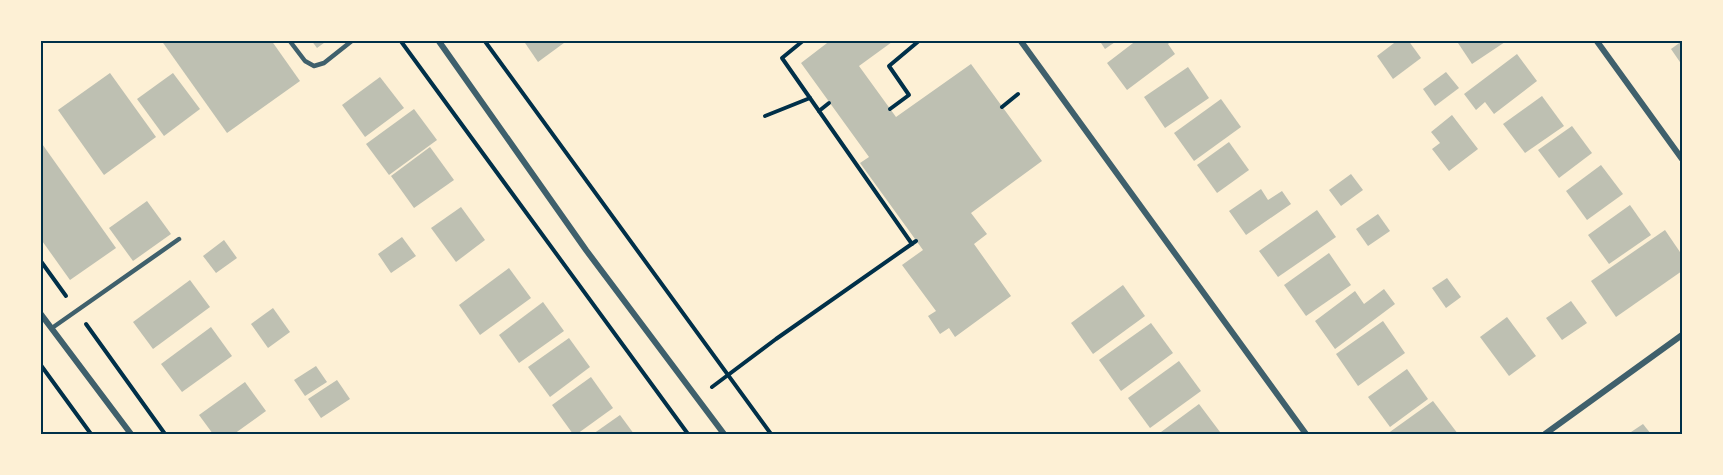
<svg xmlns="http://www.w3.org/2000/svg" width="1723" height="475" viewBox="0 0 1723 475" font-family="'Asap Condensed',sans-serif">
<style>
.building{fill:#bec0b2}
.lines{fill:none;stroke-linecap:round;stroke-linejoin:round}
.path{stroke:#003049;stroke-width:4}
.service{stroke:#3f606c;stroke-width:4.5}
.minor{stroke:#3f606c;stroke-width:6}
.neatline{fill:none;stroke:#003049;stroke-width:2}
</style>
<rect width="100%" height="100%" fill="#fdf0d5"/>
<g class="building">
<path d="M 161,40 L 271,40 L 300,81 L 227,133 Z"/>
<path d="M 311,40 L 328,40 L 317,48 Z"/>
<path d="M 523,40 L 568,40 L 538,62 Z"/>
<path d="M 831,40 L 890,40 L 892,42 L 859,66 L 896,117 L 971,64 L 1042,161 L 971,213 L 987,234 L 974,244 L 1011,296 L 955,337 L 949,328 L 940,334 L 928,316 L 936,311 L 902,265 L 923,250 L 860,163 L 869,157 L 801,63 Z"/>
<path d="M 1099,40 L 1118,40 L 1105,49 Z"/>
<path d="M 1137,40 L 1172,40 L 1168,44 L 1175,54 L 1127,90 L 1107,63 Z"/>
<path d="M 1398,40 L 1408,40 L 1421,58 L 1393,79 L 1377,56 Z"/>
<path d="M 1456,40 L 1508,40 L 1472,64 Z"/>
<path d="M 1682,41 L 1682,65 L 1671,49 Z"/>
<path d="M 1517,54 L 1537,81 L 1494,114 L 1485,102 L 1476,110 L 1464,94 Z"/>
<path d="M 1188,67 L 1209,98 L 1165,128 L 1144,97 Z"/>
<path d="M 1446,72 L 1459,88 L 1435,106 L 1423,89 Z"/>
<path d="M 110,73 L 156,137 L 104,175 L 58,110 Z"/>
<path d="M 173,73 L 200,109 L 164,136 L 137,99 Z"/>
<path d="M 380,77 L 404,108 L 365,137 L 342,105 Z"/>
<path d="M 1542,96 L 1564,126 L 1525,153 L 1503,124 Z"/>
<path d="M 1221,99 L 1241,127 L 1194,161 L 1174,133 Z"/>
<path d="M 414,109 L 437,140 L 389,175 L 366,144 Z"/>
<path d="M 1452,115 L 1478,149 L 1449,171 L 1432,149 L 1440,143 L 1431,132 Z"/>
<path d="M 1572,126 L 1592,153 L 1559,178 L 1538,150 Z"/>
<path d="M 40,141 L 116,248 L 70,280 L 40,238 Z"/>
<path d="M 1229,142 L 1249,170 L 1217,193 L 1197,165 Z"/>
<path d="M 430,147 L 454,180 L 414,208 L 391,176 Z"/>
<path d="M 1601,165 L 1623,194 L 1587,220 L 1566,191 Z"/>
<path d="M 1351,174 L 1363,190 L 1341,206 L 1329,190 Z"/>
<path d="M 1261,189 L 1268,200 L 1282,191 L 1291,204 L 1246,235 L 1229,211 Z"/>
<path d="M 147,201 L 171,234 L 133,261 L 109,228 Z"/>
<path d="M 1630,205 L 1651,235 L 1609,264 L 1588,235 Z"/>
<path d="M 461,207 L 485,240 L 456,262 L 431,228 Z"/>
<path d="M 1317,210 L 1336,237 L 1278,277 L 1259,251 Z"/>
<path d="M 1378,214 L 1390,231 L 1368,246 L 1356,229 Z"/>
<path d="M 1665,230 L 1682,255 L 1682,271 L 1616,317 L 1591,281 Z"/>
<path d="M 402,237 L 416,256 L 391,273 L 378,254 Z"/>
<path d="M 224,240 L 237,258 L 216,273 L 203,256 Z"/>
<path d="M 1329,253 L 1351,285 L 1306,316 L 1284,285 Z"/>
<path d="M 509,268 L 531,298 L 480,335 L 459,305 Z"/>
<path d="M 1447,278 L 1461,297 L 1446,308 L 1432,288 Z"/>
<path d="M 190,280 L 210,307 L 153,349 L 133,322 Z"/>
<path d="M 1123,285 L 1145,316 L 1093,354 L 1071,323 Z"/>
<path d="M 1384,289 L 1395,304 L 1335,349 L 1315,321 L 1355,291 L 1364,304 Z"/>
<path d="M 1571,301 L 1587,323 L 1562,340 L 1546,318 Z"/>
<path d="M 543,302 L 564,331 L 519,363 L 499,335 Z"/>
<path d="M 273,308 L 290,332 L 268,348 L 251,324 Z"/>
<path d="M 1507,317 L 1536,356 L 1509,376 L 1480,337 Z"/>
<path d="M 1383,321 L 1405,353 L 1358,386 L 1336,354 Z"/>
<path d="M 1151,323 L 1173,353 L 1121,391 L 1099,360 Z"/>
<path d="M 211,327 L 232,356 L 182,392 L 161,364 Z"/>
<path d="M 569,338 L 590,367 L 550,397 L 528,367 Z"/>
<path d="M 1179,361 L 1201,391 L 1150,428 L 1128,398 Z"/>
<path d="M 316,366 L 327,382 L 305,396 L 294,380 Z"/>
<path d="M 1407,369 L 1428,399 L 1390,427 L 1368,397 Z"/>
<path d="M 591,377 L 613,408 L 577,434 L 573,434 L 552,405 Z"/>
<path d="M 337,380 L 350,399 L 321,418 L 308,399 Z"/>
<path d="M 245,382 L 266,411 L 234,434 L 213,434 L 199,415 Z"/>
<path d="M 1433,401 L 1458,434 L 1387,434 Z"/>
<path d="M 1199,404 L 1220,432 L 1217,434 L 1162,434 L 1161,432 Z"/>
<path d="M 620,415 L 634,434 L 593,434 Z"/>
<path d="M 1643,424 L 1651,434 L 1628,434 Z"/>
</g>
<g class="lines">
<g class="path">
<path d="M 400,40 L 688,434"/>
<path d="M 484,40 L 771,434"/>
<path d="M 804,40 L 782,58 L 819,111"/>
<path d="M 829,103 L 819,111 L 912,244"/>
<path d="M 1002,107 L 1018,94"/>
<path d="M 890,109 L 909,95 L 889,66 L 920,40"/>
<path d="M 765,116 L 810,98"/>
<path d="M 40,260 L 66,296"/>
<path d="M 86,324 L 165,434"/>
<path d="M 40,364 L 91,434"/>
<path d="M 712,387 L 776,339 L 916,241"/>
</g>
<g class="service">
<path d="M 289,40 L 305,61 L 314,66 L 324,63 L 353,40"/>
<path d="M 52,328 L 179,239"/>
</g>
<g class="minor">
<path d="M 438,40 L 586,250 L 724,434"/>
<path d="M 1020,40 L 1306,434"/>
<path d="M 1596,40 L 1682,159"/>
<path d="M 40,313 L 131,434"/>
<path d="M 1545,434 L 1682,335"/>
</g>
</g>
<rect width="1723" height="475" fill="none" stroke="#fdf0d5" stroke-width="84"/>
<rect x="42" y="42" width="1639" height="391" class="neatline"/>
</svg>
